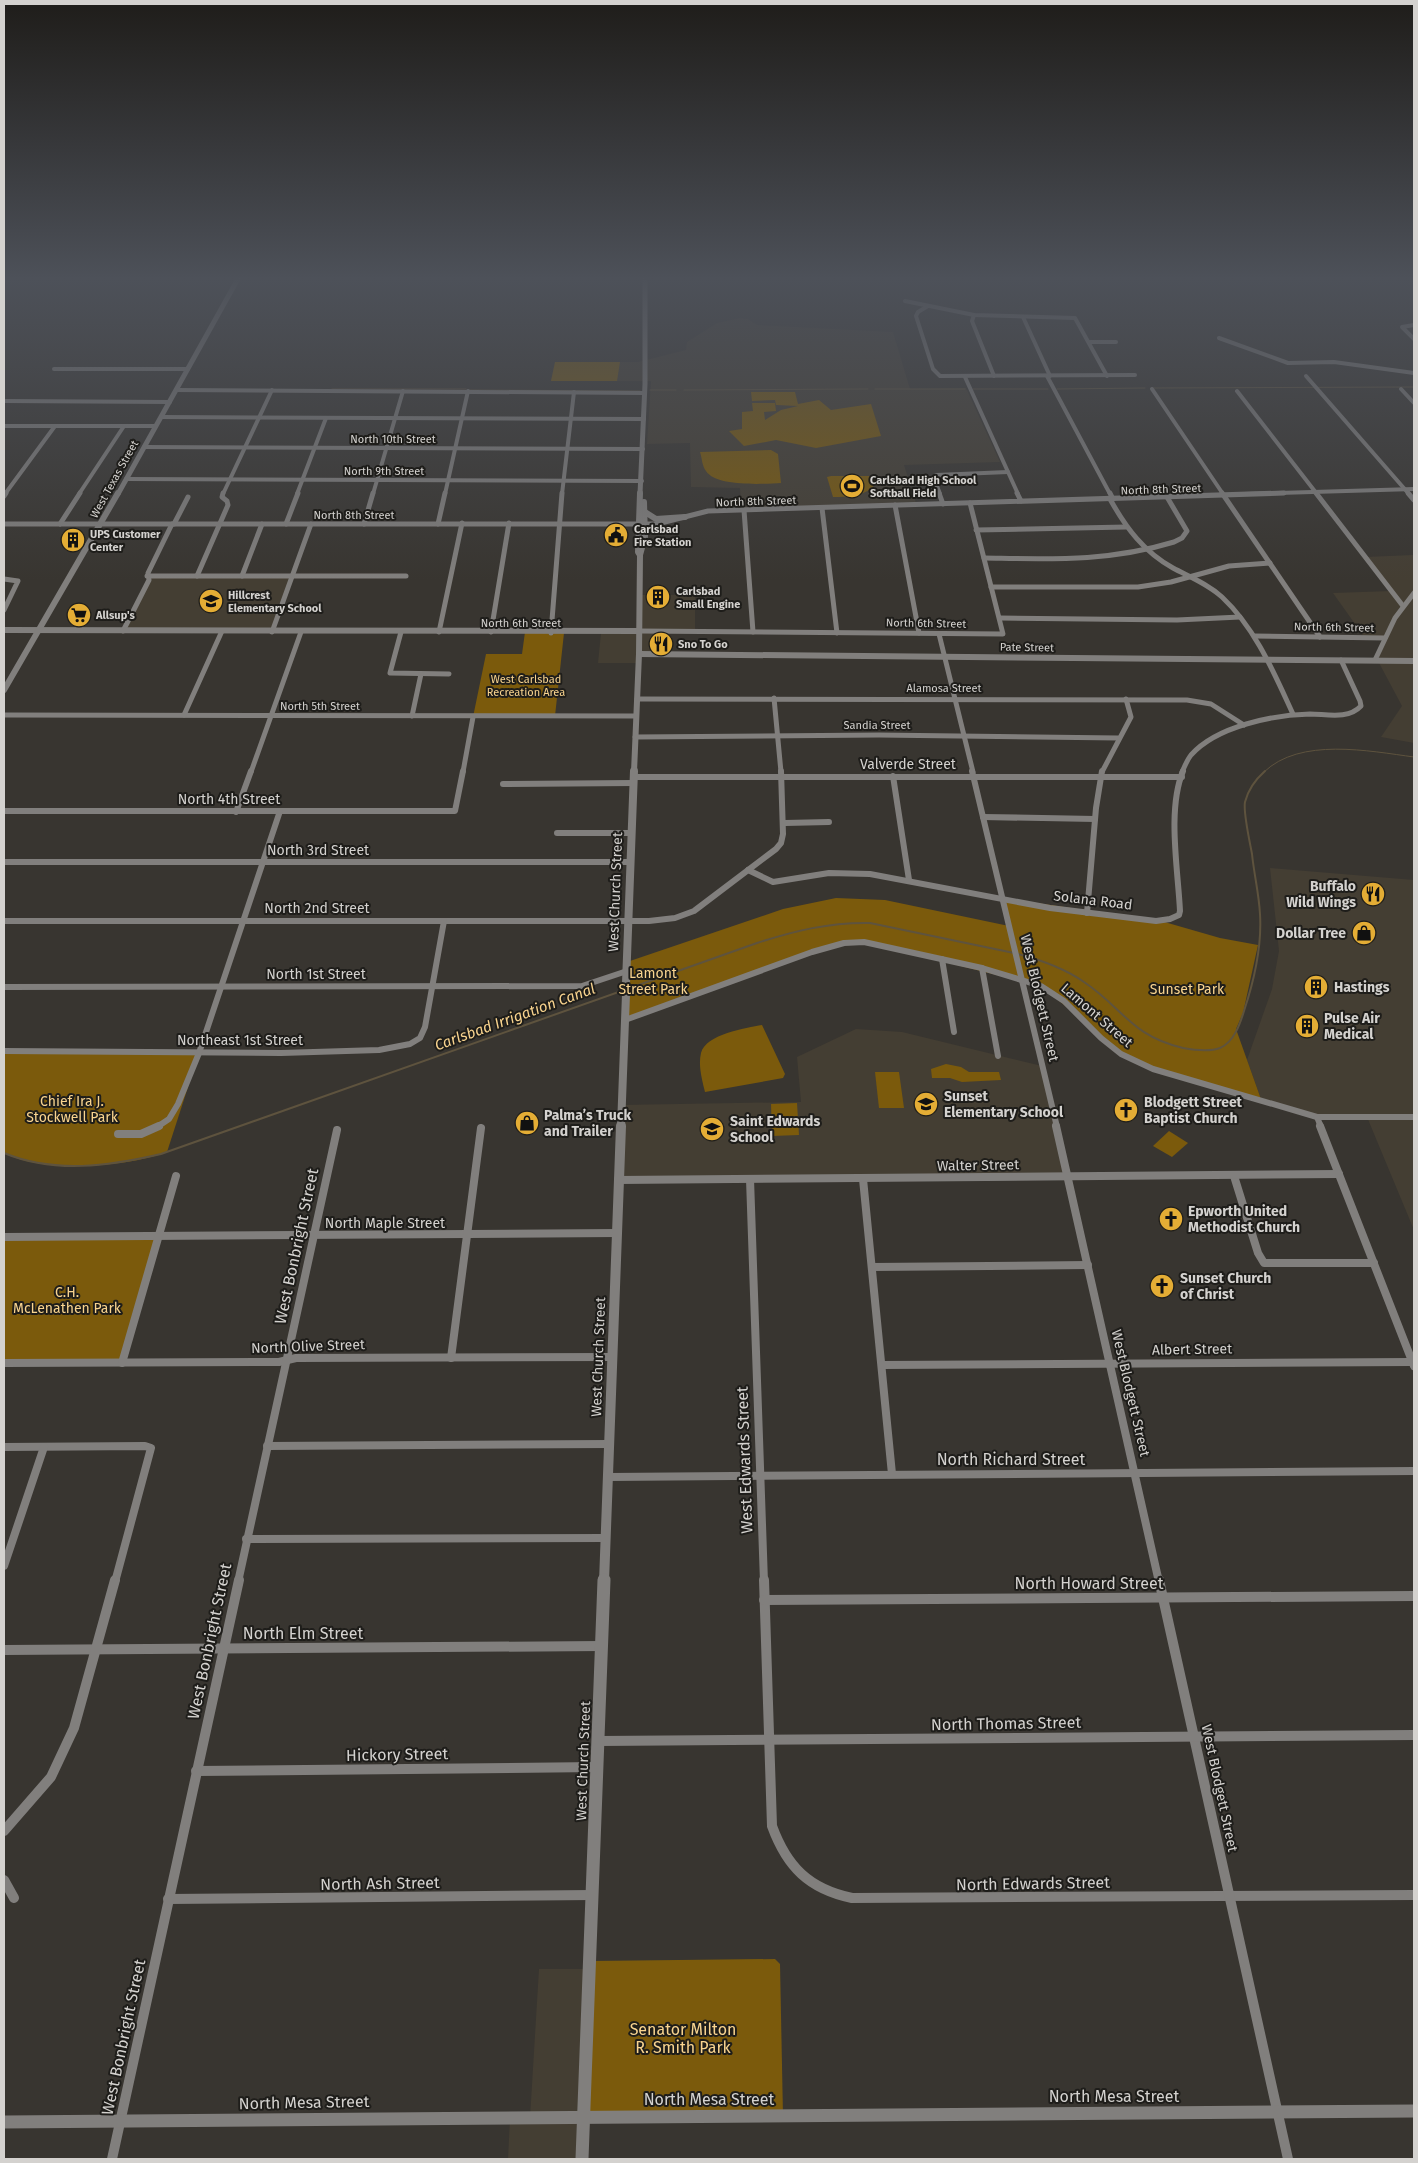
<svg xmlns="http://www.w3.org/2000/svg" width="1418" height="2163" viewBox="0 0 1418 2163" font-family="'Fira Sans',sans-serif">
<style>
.built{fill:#443e33}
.green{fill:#7b5a0c}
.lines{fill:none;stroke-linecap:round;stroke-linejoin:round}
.stream-far1{stroke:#5e533e;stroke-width:1}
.stream{stroke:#5e533e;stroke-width:2}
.minor-far4{stroke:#817f7d;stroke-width:4}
.minor-far3{stroke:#817f7d;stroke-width:5}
.minor-far2{stroke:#817f7d;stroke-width:6}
.minor-far1{stroke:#817f7d;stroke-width:8}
.minor{stroke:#817f7d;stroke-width:10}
.tertiary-far4{stroke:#817f7d;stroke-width:5}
.tertiary-far3{stroke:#817f7d;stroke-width:6}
.tertiary-far2{stroke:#817f7d;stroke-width:8}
.tertiary-far1{stroke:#817f7d;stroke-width:10}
.tertiary{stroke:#817f7d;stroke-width:13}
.labels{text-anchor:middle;stroke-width:4;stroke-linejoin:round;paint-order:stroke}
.far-street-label{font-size:11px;fill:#d4d2cf;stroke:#1e1d1a}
.far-poi-label{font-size:11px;font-weight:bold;fill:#d4d2cf;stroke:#1e1d1a;text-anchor:start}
.far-park-label{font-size:11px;fill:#f9d48f;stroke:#1e1d1a}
.street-label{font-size:14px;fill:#d4d2cf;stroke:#1e1d1a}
.poi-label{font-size:14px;font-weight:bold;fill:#d4d2cf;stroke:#1e1d1a;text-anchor:start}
.park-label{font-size:14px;fill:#f9d48f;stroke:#1e1d1a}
.water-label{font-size:15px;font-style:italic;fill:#f8d38e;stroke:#1e1d1a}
.near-street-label{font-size:16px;fill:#d4d2cf;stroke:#1e1d1a}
.near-park-label{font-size:16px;fill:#f9d48f;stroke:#1e1d1a}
</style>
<rect width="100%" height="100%" fill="#383530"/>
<g class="built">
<path d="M 740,318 L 748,319 L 757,325 L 893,332 L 910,389 L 966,388 L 1000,462 L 904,465 L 916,503 L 741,508 L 740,488 L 691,487 L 690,443 L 647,444 L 651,381 L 551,381 L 555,362 L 638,362 L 686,350 L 687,342 L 717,323 Z"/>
<path d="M 1413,555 L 1414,556 L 1414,743 L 1381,737 L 1402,706 L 1378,661 L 1375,660 L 1384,638 L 1365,638 L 1333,593 L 1391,591 L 1365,557 Z"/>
<path d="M 147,576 L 293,576 L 272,632 L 123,631 L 149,580 Z"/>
<path d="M 639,595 L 695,595 L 695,632 L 667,631 L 666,654 L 639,654 L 638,663 L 598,663 L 601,633 L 639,631 Z"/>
<path d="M 1270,868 L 1414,880 L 1414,1230 L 1367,1117 L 1324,1118 L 1262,1102 L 1247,1060 L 1272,989 L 1279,951 Z"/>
<path d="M 856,1029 L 902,1032 L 1042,1066 L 1067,1177 L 618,1180 L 621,1105 L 801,1102 L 797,1057 Z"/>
<path d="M 539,1969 L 590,1969 L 582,2159 L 508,2159 L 510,2118 L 530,2118 Z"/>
</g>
<g class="green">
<path d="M 555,362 L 620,362 L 617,381 L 551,381 Z"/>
<path d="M 751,392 L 795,392 L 798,404 L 819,400 L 831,410 L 871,404 L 881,436 L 816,448 L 776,440 L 744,446 L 729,431 L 742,429 L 742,412 L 753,411 L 752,403 L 775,403 L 776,411 L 764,412 L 765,420 L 781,410 L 798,406 L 776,405 L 775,400 L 752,401 Z"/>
<path d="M 771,450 L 778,454 L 781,483 C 764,484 716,487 706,471 C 702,466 702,458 700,452 Z"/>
<path d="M 831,476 L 876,476 C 879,495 847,497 833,497 L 827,477 Z"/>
<path d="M 525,632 L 564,633 L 555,716 L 473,717 L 486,654 L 522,654 Z"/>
<path d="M 836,898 L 885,900 L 1009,926 L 1003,898 L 1161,921 L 1220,938 L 1258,945 L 1243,1013 L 1236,1029 L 1262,1102 L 1131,1060 L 1041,986 L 864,942 L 844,943 L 625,1020 L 627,962 L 783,909 Z"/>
<path d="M 762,1025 L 785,1074 L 783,1078 L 705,1092 C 702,1080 698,1065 701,1053 C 706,1034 746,1028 762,1025 Z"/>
<path d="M 4,1051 L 199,1053 L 167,1152 C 126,1167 44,1174 4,1153 Z"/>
<path d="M 946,1064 L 961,1067 L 969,1072 L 999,1072 L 1001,1080 L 962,1082 L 950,1078 L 932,1078 L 931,1069 Z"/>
<path d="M 875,1072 L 899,1072 L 904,1108 L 879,1108 Z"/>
<path d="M 797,1103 L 799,1135 L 772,1136 L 771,1104 Z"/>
<path d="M 1169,1131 L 1188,1143 L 1172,1157 L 1153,1146 Z"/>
<path d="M 158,1236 L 122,1363 L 4,1363 L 4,1240 Z"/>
<path d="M 775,1959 L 780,1964 L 783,2116 L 583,2118 L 591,1961 Z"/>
</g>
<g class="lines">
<g class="stream-far1">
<path d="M 1153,388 L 1414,387"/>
<path d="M 332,389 L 466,389"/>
<path d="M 875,389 L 965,389"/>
<path d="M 973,389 L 1048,389"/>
<path d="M 1057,389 L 1145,388"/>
<path d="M 470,390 L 640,391"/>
<path d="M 650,390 L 676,390"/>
<path d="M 684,390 L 868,389"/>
<path d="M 1264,772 C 1300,737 1369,751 1414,757"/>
</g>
<g class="stream">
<path d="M 1018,954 C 1041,960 1064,968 1084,982 C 1123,1008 1131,1036 1183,1048 C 1194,1050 1209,1052 1220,1048 C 1234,1042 1240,1024 1244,1011 C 1254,981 1262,946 1260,914 C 1259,894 1254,874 1252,854 C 1250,843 1243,812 1245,802 C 1248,790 1256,779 1265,771"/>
<path d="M 4,1153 C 55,1174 109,1166 161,1154 L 757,943 C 794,931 830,922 870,923 L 1014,953"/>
</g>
<g class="minor-far4">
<path d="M 905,301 L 974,315 L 1075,318 L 1107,376"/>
<path d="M 928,306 L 918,312 L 916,316 L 933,369 L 940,376 L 1135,375"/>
<path d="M 974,315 L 972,321 L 994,376"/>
<path d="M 1023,317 L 1050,376"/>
<path d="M 1414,325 L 1402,327 L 1414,339"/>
<path d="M 1219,338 L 1288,363 L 1334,362 L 1414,373"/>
<path d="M 1090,342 L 1116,342"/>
<path d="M 54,369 L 188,369"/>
<path d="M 1047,376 L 1110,494"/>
<path d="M 1306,376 L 1409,494"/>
<path d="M 965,377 L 1018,494"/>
<path d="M 1152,389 L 1223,494"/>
<path d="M 1401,389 L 1414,403"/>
<path d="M 176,390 L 645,393"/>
<path d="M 1237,391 L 1317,494"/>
<path d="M 4,401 L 170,402"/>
<path d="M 161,417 L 644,419"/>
<path d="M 4,426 L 156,426"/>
<path d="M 144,447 L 643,449"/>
<path d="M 126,479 L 642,481"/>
<path d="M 5,494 L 55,426"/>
<path d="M 79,494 L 124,426"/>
<path d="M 223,494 L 272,390"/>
<path d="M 297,494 L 326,418"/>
<path d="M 373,494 L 403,391"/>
<path d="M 445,494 L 468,391"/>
<path d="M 562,494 L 574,392"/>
<path d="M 940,494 L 934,478 L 936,475 L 1008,472"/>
<path d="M 1244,494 L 1414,489"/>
</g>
<g class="minor-far3">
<path d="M 939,493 L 943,504"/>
<path d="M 1017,493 L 1021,501"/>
<path d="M 1110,493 L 1113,499"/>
<path d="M 1222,493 L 1320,637"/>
<path d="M 1316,493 L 1403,606"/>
<path d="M 1408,493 L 1414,500"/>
<path d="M 4,496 L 6,493"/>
<path d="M 1110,499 C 1126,528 1144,552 1173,568 C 1190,577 1208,584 1222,597 C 1256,629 1274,673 1293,714"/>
<path d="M 895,505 L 919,633"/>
<path d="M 822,508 L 837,633"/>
<path d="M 744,510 L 753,632"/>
<path d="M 4,524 L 657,524 L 708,511 L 1284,493"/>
<path d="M 60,524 L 80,493"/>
<path d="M 174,524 L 188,497"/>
<path d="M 286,524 L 298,493"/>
<path d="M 364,524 L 373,493"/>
<path d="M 438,524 L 445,493"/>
<path d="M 976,530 L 1126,527"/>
<path d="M 984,558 C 1051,559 1108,562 1174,542 L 1182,538 L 1187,531 L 1167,497"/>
<path d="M 147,576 L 406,576"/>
<path d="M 197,576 L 228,505 L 227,501 L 222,497 L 223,493"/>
<path d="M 242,576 L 262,524"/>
<path d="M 4,579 L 18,581 L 4,610"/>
<path d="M 991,587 L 1138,587 L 1171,582 L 1229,566 L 1270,563"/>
<path d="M 1000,618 L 1177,620 L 1240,617"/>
<path d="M 123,631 L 149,580 L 148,573 L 172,524"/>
<path d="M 639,631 L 1003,634 L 970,503"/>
<path d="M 272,632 L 311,524"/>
<path d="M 401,632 L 390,673 L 449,674"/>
<path d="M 439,632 L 462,523"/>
<path d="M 491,632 L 509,523"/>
<path d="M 551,633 L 562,493"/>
<path d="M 939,634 L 973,772"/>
<path d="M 1254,636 L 1385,638"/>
<path d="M 1375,660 L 1395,618 L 1414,593"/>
<path d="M 774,698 L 781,772"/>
<path d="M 637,699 L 1187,700 L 1211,704 L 1244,725"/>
<path d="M 4,715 L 636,716"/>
<path d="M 184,715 L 222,631"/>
<path d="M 412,716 L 421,674"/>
<path d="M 635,737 L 879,735 L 1118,738"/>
<path d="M 251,772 L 301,632"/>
<path d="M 463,772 L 473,717"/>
<path d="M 1102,772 L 1131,717 L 1126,699"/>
<path d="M 1182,772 C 1185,766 1187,760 1191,755 C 1217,726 1273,715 1310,714 C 1326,714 1348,720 1361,706 L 1360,701 L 1341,660"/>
</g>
<g class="minor-far2">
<path d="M 972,771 L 1057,1127"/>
<path d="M 893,776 L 909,880"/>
<path d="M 634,777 L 1182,777"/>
<path d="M 503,784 L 634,783"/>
<path d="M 4,811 L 455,811 L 463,771"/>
<path d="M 236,812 L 251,771"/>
<path d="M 983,817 L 1095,819"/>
<path d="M 785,823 L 829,822"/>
<path d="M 557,833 L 632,833"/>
<path d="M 4,862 L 631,862"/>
<path d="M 748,870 L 773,882 L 829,873 L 870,874 L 1050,908 L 1156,921 L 1170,919 L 1179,915 L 1180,911 C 1178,869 1167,810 1183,771"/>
<path d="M 1087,913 L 1096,808 L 1102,771"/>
<path d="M 4,921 L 649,921 L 675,918 L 694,911 L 776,849 L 781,843 L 783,834 L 781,771"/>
<path d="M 942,959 L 954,1032"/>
<path d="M 982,968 L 998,1056"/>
<path d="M 4,987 L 582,986 L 627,971"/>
<path d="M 625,1020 L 812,952 L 844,943 L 864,942 L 982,968 L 1041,986 L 1064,1001 L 1101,1038 L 1121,1054 L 1153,1069 L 1317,1117 L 1414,1117"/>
<path d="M 4,1051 L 281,1053 L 379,1050 L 410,1044 L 420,1038 L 425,1027 L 444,921"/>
<path d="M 1317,1117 L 1321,1127"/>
<path d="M 157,1127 L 169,1119 L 178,1104 L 199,1053 L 280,811"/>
</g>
<g class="minor-far1">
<path d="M 1056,1126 L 1159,1582"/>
<path d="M 1320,1126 L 1414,1366"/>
<path d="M 118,1134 L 141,1134 L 159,1126"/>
<path d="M 1234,1176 L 1258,1253 L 1264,1263 L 1374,1263"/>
<path d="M 750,1179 L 764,1582"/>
<path d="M 863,1179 L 892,1474"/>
<path d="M 618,1180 L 1339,1174"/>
<path d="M 4,1237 L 617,1233"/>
<path d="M 872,1267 L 1088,1265"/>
<path d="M 451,1358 L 481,1128"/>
<path d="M 4,1363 L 279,1362 L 296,1358 L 613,1357"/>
<path d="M 122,1363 L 176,1176"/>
<path d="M 882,1365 L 1412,1362"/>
<path d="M 267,1446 L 610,1444"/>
<path d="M 4,1447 L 145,1446 L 151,1448 L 115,1582"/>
<path d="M 609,1477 L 1414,1471"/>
<path d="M 246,1539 L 606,1538"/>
<path d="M 4,1566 L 44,1447"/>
<path d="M 238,1582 L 337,1130"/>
</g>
<g class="minor">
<path d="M 764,1580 L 772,1826 C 787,1867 809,1889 852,1898 L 1414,1895"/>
<path d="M 1159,1580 L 1288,2159"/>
<path d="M 764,1600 L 1414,1596"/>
<path d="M 4,1650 L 602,1646"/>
<path d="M 599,1741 L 1414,1735"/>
<path d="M 196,1771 L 598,1767"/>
<path d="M 4,1831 L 51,1777 L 74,1728 L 115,1580"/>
<path d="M 4,1880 L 14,1898"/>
<path d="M 168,1899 L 593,1895"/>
<path d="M 112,2159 L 239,1580"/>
</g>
<g class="tertiary-far4">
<path d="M 118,494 L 239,277"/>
<path d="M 640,494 L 645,384 L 645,277"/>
</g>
<g class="tertiary-far3">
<path d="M 645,512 L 656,519 L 685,517"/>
<path d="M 640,555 L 645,537 L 644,502"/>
<path d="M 4,630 L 639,631"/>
<path d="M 639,654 L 1414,661"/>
<path d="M 4,690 L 118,493"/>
<path d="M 634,772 L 639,654 L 640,555 L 638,552 L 640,493"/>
</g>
<g class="tertiary-far2">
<path d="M 626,983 L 634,771"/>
<path d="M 621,1127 L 626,994"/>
</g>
<path class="tertiary-far1" d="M 604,1582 L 621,1126"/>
<g class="tertiary">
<path d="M 4,2122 L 1414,2111"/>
<path d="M 582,2159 L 604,1580"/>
</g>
</g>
<linearGradient id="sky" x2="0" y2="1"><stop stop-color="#1f1d1a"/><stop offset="0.48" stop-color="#4d5159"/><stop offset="1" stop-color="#4d5159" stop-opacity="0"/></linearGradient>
<rect width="1418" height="580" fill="url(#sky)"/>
<defs>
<g id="stadium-disc" transform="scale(1.25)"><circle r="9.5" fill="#e4ad35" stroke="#1e1d1a"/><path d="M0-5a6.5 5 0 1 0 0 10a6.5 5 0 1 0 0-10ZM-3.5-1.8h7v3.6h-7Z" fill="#111"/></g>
<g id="civic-disc" transform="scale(1.25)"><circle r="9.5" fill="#e4ad35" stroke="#1e1d1a"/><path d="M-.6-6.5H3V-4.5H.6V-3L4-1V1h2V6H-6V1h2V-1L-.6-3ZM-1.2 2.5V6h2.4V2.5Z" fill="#111"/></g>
<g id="building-disc" transform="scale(1.25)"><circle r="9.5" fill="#e4ad35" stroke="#1e1d1a"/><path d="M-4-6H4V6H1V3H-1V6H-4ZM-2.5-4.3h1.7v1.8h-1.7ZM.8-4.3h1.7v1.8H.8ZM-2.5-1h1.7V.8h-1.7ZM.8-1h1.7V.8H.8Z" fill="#111"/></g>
<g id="school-disc" transform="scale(1.25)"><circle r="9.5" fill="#e4ad35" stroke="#1e1d1a"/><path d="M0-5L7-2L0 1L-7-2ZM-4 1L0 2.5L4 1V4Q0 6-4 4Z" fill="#111"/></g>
<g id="supermarket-disc" transform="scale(1.25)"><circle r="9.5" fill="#e4ad35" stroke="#1e1d1a"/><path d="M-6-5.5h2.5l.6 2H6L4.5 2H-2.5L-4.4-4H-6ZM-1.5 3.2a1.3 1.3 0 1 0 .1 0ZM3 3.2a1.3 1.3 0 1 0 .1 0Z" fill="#111"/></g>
<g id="restaurant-disc" transform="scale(1.25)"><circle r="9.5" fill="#e4ad35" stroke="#1e1d1a"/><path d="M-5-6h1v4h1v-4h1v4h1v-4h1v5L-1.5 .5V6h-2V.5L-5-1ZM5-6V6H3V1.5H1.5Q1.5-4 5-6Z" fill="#111"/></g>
<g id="shop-disc" transform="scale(1.25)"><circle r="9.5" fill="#e4ad35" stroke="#1e1d1a"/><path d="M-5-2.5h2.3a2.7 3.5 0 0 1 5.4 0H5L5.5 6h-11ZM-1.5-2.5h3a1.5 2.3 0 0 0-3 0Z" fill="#111"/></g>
<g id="church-disc" transform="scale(1.25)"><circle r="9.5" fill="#e4ad35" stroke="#1e1d1a"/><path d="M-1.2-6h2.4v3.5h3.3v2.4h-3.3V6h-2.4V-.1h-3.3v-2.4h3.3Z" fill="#111"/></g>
</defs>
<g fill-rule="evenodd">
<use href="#stadium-disc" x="852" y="486"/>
<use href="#civic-disc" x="616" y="535"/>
<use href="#building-disc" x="73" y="540"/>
<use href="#building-disc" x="658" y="597"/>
<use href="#school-disc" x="211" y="601"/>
<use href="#supermarket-disc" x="79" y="615"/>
<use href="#restaurant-disc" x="661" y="644"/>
<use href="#restaurant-disc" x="1373" y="894"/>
<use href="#shop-disc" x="1364" y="933"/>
<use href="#building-disc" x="1316" y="987"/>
<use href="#building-disc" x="1307" y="1026"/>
<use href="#school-disc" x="926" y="1104"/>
<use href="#church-disc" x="1126" y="1110"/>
<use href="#shop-disc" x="527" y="1123"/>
<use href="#school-disc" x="712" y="1129"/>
<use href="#church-disc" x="1171" y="1219"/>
<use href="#church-disc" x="1162" y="1286"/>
</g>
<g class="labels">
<g class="far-street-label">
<text x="393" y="443">North 10th Street</text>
<text x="384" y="475">North 9th Street</text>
<text transform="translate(114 479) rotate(-61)" y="4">West Texas Street</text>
<text transform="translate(1161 489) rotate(-2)" y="4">North 8th Street</text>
<text transform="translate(756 501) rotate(-2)" y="4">North 8th Street</text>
<text x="354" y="519">North 8th Street</text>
<text x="521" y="627">North 6th Street</text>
<text transform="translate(926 623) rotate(1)" y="4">North 6th Street</text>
<text transform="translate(1334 627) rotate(1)" y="4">North 6th Street</text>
<text transform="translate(1027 647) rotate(1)" y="4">Pate Street</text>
<text x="944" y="692">Alamosa Street</text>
<text x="320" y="710">North 5th Street</text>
<text x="877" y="729">Sandia Street</text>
</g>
<g class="far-poi-label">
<text x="870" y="484">Carlsbad High School<tspan x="870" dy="13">Softball Field</tspan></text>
<text x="634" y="533">Carlsbad<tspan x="634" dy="13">Fire Station</tspan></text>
<text x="90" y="538">UPS Customer<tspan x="90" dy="13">Center</tspan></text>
<text x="676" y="595">Carlsbad<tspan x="676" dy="13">Small Engine</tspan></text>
<text x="228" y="599">Hillcrest<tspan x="228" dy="13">Elementary School</tspan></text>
<text x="96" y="619">Allsup's</text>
<text x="678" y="648">Sno To Go</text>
</g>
<g class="far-park-label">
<text x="526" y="683">West Carlsbad<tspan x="526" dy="13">Recreation Area</tspan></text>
</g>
<g class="street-label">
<text x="908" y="769">Valverde Street</text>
<text x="229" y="804">North 4th Street</text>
<text x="318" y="855">North 3rd Street</text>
<text transform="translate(615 892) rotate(-88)" y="5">West Church Street</text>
<text transform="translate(1093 900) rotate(7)" y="5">Solana Road</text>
<text x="317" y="913">North 2nd Street</text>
<text x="316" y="979">North 1st Street</text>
<text transform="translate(1040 998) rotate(77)" y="5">West Blodgett Street</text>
<text transform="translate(1097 1015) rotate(41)" y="5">Lamont Street</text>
<text x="240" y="1045">Northeast 1st Street</text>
<text transform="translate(978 1165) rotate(-1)" y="5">Walter Street</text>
<text x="385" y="1228">North Maple Street</text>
<text transform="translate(308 1346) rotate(-2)" y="5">North Olive Street</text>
<text transform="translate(1192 1349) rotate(-1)" y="5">Albert Street</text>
<text transform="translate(598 1357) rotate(-88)" y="5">West Church Street</text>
<text transform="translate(1131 1393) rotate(77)" y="5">West Blodgett Street</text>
<text transform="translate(583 1761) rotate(-88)" y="5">West Church Street</text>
<text transform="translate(1220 1788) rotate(78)" y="5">West Blodgett Street</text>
</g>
<g class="poi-label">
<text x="1356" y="891" text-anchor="end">Buffalo<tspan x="1356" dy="16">Wild Wings</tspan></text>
<text x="1346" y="938" text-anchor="end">Dollar Tree</text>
<text x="1334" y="992">Hastings</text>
<text x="1324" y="1023">Pulse Air<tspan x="1324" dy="16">Medical</tspan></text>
<text x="944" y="1101">Sunset<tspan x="944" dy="16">Elementary School</tspan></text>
<text x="1144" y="1107">Blodgett Street<tspan x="1144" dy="16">Baptist Church</tspan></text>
<text x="544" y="1120">Palma’s Truck<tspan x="544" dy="16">and Trailer</tspan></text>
<text x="730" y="1126">Saint Edwards<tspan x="730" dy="16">School</tspan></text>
<text x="1188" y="1216">Epworth United<tspan x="1188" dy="16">Methodist Church</tspan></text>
<text x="1180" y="1283">Sunset Church<tspan x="1180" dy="16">of Christ</tspan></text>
</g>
<g class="park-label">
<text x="653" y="978">Lamont<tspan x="653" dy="16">Street Park</tspan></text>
<text x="1187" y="994">Sunset Park</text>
<text x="72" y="1106">Chief Ira J.<tspan x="72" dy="16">Stockwell Park</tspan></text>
<text x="67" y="1297">C.H.<tspan x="67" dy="16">McLenathen Park</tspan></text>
</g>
<g class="water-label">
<text transform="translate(515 1017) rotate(-20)" y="5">Carlsbad Irrigation Canal</text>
</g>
<g class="near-street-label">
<text transform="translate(296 1246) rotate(-78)" y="6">West Bonbright Street</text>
<text x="1011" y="1465">North Richard Street</text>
<text transform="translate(744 1460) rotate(-92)" y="6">West Edwards Street</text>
<text x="1089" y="1589">North Howard Street</text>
<text x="303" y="1639">North Elm Street</text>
<text transform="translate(209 1641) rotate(-78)" y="6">West Bonbright Street</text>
<text transform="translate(1006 1723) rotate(-1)" y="6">North Thomas Street</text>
<text transform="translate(397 1754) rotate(-1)" y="6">Hickory Street</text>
<text transform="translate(380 1883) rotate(-1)" y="6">North Ash Street</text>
<text transform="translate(1033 1883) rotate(-1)" y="6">North Edwards Street</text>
<text transform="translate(123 2037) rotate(-78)" y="6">West Bonbright Street</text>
<text x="1114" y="2102">North Mesa Street</text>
<text x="709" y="2105">North Mesa Street</text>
<text transform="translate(304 2102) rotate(-1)" y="6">North Mesa Street</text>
</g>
<g class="near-park-label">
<text x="683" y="2035">Senator Milton<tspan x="683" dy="18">R. Smith Park</tspan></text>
</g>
</g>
<rect width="1418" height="2163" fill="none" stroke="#d4d2cf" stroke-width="10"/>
</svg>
